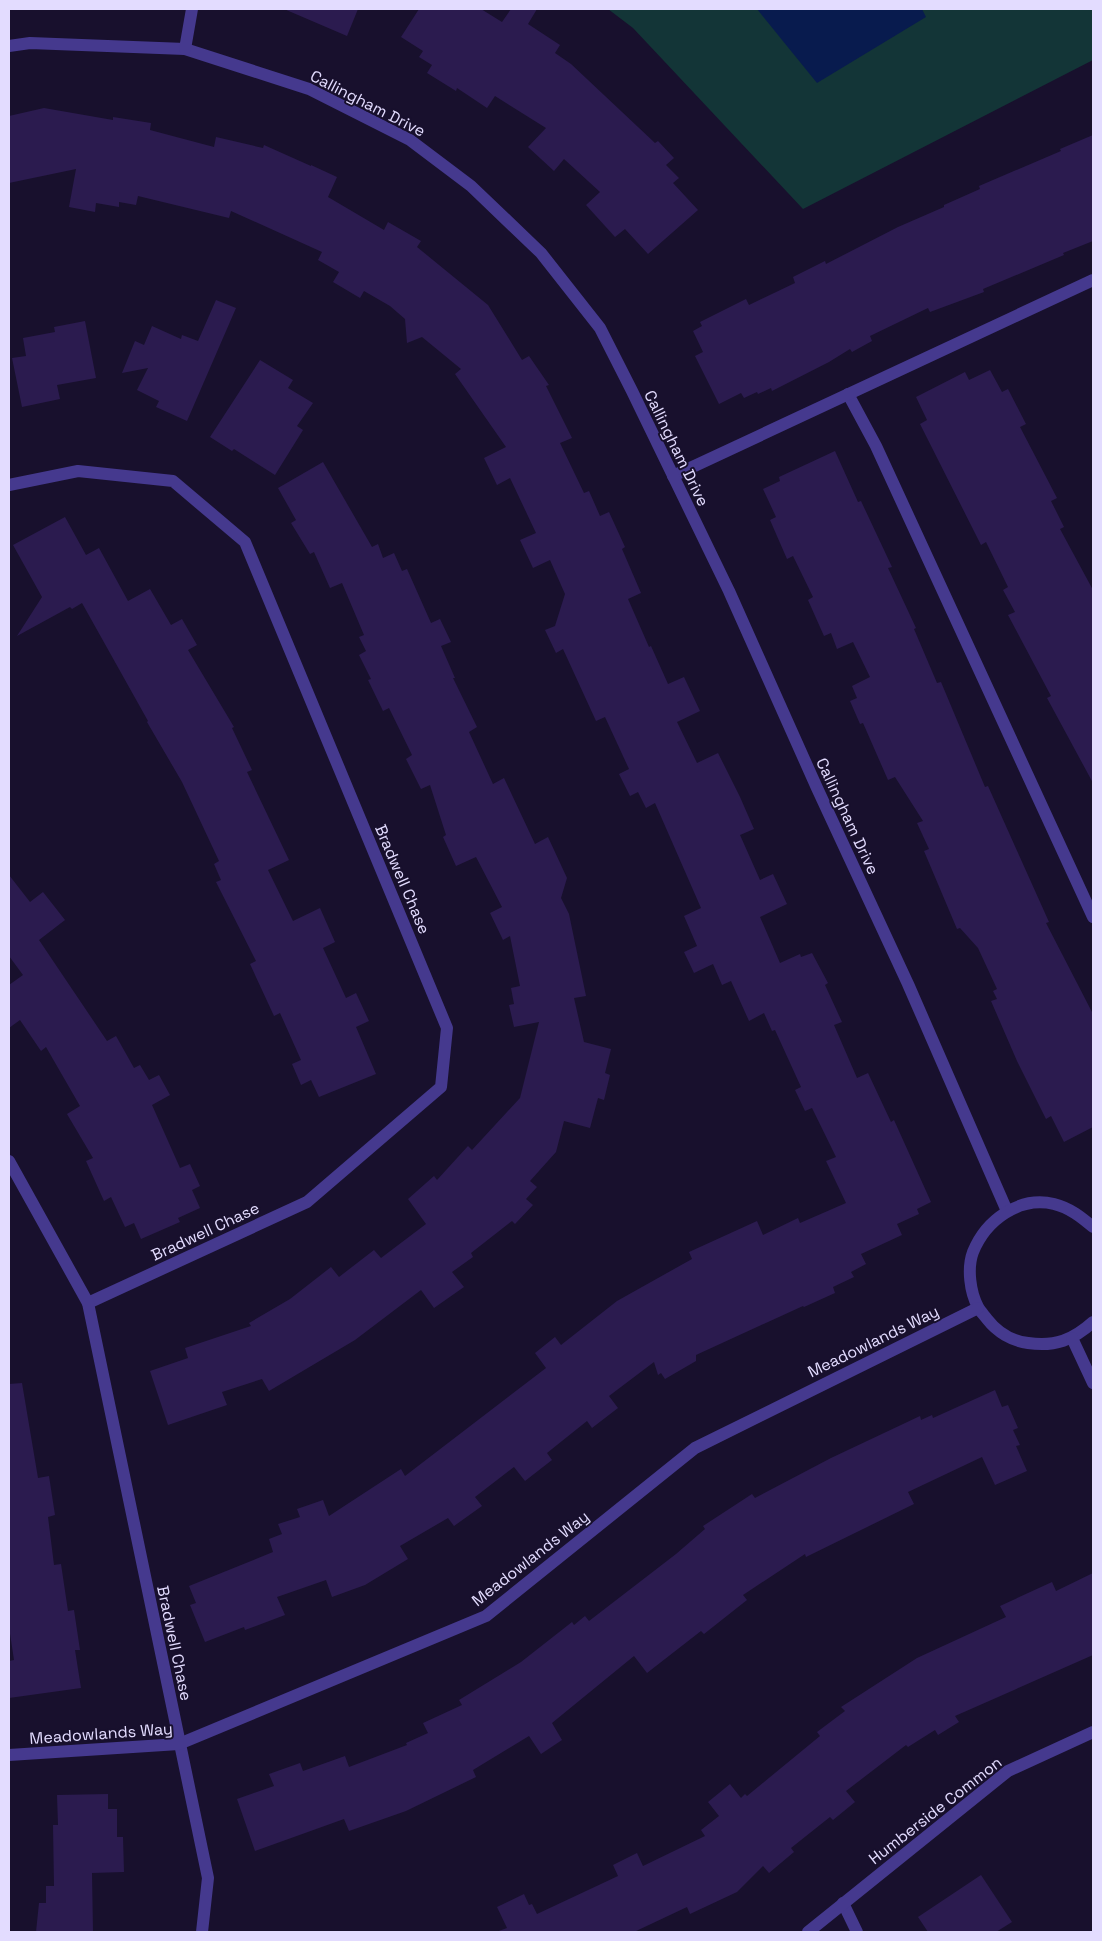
<svg xmlns="http://www.w3.org/2000/svg" width="1102" height="1941" viewBox="0 0 1102 1941" font-family="'Space Grotesk',sans-serif">
<style>
.green{fill:#133537}
.water{fill:#081b4e}
.building{fill:#2b1b4f}
.lines{fill:none;stroke-linecap:round;stroke-linejoin:round}
.service{stroke:#45398e;stroke-width:12}
.minor{stroke:#45398e;stroke-width:12}
.tertiary{stroke:#45398e;stroke-width:12}
.labels{text-anchor:middle;stroke-width:4;stroke-linejoin:round;paint-order:stroke}
.street-label{font-size:16px;fill:#e3dcff;stroke:#18102d}
</style>
<rect width="100%" height="100%" fill="#18102d"/>
<path class="green" d="M 608,9 L 1093,9 L 1093,60 L 803,209 L 633,28 Z"/>
<path class="water" d="M 757,9 L 922,9 L 926,17 L 817,83 Z"/>
<g class="building">
<path d="M 284,9 L 358,9 L 347,36 Z"/>
<path d="M 419,9 L 481,9 L 502,22 L 511,9 L 537,9 L 528,24 L 560,45 L 555,53 L 571,64 L 655,143 L 658,141 L 674,158 L 666,165 L 679,178 L 673,183 L 698,210 L 648,254 L 625,229 L 615,237 L 586,205 L 600,192 L 564,159 L 554,171 L 528,147 L 546,128 L 495,96 L 487,108 L 457,88 L 456,91 L 427,73 L 432,65 L 419,57 L 423,51 L 401,37 Z"/>
<path d="M 44,108 L 113,120 L 113,117 L 151,123 L 150,130 L 214,147 L 216,137 L 263,148 L 264,145 L 311,166 L 311,165 L 337,177 L 328,197 L 384,230 L 388,222 L 421,241 L 417,247 L 488,305 L 522,360 L 529,356 L 549,385 L 546,386 L 572,438 L 560,443 L 584,493 L 589,491 L 600,516 L 609,512 L 625,547 L 622,549 L 641,593 L 628,599 L 649,647 L 651,646 L 668,684 L 684,677 L 700,711 L 677,722 L 697,763 L 718,753 L 740,797 L 754,829 L 740,835 L 760,880 L 773,874 L 787,904 L 760,917 L 780,963 L 800,954 L 801,957 L 812,953 L 828,983 L 825,985 L 842,1022 L 834,1025 L 857,1078 L 868,1073 L 891,1122 L 894,1120 L 931,1202 L 917,1209 L 919,1214 L 897,1224 L 902,1235 L 861,1254 L 866,1264 L 851,1272 L 854,1277 L 833,1287 L 835,1293 L 804,1307 L 803,1306 L 696,1355 L 696,1361 L 665,1379 L 661,1373 L 658,1375 L 654,1362 L 609,1396 L 618,1408 L 592,1428 L 587,1421 L 547,1453 L 552,1460 L 525,1481 L 514,1467 L 475,1497 L 482,1506 L 454,1526 L 448,1518 L 400,1546 L 408,1559 L 365,1585 L 332,1597 L 326,1580 L 277,1597 L 285,1615 L 245,1630 L 244,1627 L 205,1642 L 190,1605 L 196,1603 L 189,1586 L 273,1552 L 269,1539 L 282,1534 L 278,1524 L 300,1517 L 297,1509 L 323,1500 L 329,1516 L 401,1469 L 405,1476 L 546,1368 L 535,1353 L 555,1337 L 561,1345 L 617,1301 L 692,1259 L 689,1252 L 757,1221 L 763,1235 L 798,1218 L 800,1223 L 846,1203 L 826,1161 L 836,1157 L 812,1108 L 805,1111 L 795,1090 L 801,1087 L 775,1030 L 772,1031 L 764,1013 L 749,1021 L 731,981 L 722,985 L 713,964 L 694,973 L 684,952 L 697,946 L 684,916 L 701,908 L 655,803 L 646,808 L 638,792 L 630,796 L 619,774 L 629,769 L 605,717 L 596,721 L 563,649 L 556,653 L 545,630 L 555,626 L 565,594 L 550,560 L 533,568 L 520,540 L 536,533 L 510,478 L 497,485 L 484,458 L 506,447 L 455,374 L 461,369 L 422,337 L 407,343 L 405,319 L 390,306 L 364,291 L 360,298 L 333,282 L 339,272 L 318,260 L 322,252 L 231,211 L 229,218 L 138,196 L 136,205 L 119,202 L 119,207 L 96,203 L 95,212 L 69,207 L 76,169 L 9,183 L 9,116 Z"/>
<path d="M 1093,135 L 1093,241 L 1063,253 L 1064,255 L 983,289 L 984,292 L 930,312 L 928,308 L 870,336 L 872,341 L 852,352 L 850,349 L 829,362 L 772,391 L 771,388 L 758,394 L 757,392 L 744,398 L 741,393 L 719,404 L 695,356 L 703,352 L 693,331 L 702,326 L 700,322 L 746,299 L 749,305 L 795,283 L 793,277 L 825,261 L 826,264 L 898,227 L 944,207 L 944,205 L 980,189 L 979,186 L 1061,151 L 1060,149 Z"/>
<path d="M 216,300 L 236,308 L 187,421 L 156,407 L 159,401 L 137,390 L 148,368 L 122,373 L 135,341 L 144,345 L 152,326 L 181,339 L 182,335 L 198,341 Z"/>
<path d="M 85,321 L 96,378 L 57,385 L 60,399 L 22,407 L 12,358 L 26,356 L 23,338 L 55,332 L 54,327 Z"/>
<path d="M 260,360 L 293,380 L 288,388 L 313,403 L 297,426 L 303,430 L 275,475 L 234,449 L 232,451 L 210,437 Z"/>
<path d="M 990,370 L 1002,392 L 1008,389 L 1026,424 L 1020,427 L 1057,498 L 1051,501 L 1064,527 L 1060,529 L 1093,590 L 1093,783 L 1047,698 L 1051,696 L 1008,615 L 1015,612 L 1003,590 L 1008,587 L 986,542 L 981,545 L 920,424 L 927,420 L 916,397 L 965,372 L 969,380 Z"/>
<path d="M 835,451 L 858,502 L 861,501 L 892,567 L 888,568 L 916,628 L 914,629 L 937,683 L 941,682 L 985,787 L 988,786 L 1049,922 L 1046,923 L 1093,1014 L 1093,1127 L 1064,1142 L 1051,1116 L 1046,1119 L 1017,1061 L 991,1001 L 997,999 L 993,991 L 997,989 L 978,948 L 960,928 L 957,929 L 924,851 L 929,849 L 917,823 L 923,821 L 895,777 L 888,780 L 863,723 L 860,724 L 850,701 L 857,698 L 852,686 L 870,677 L 853,642 L 837,649 L 831,633 L 824,636 L 808,600 L 813,597 L 793,556 L 787,559 L 770,520 L 776,517 L 763,489 L 780,481 L 779,477 Z"/>
<path d="M 323,462 L 372,547 L 378,544 L 383,558 L 394,553 L 402,571 L 407,569 L 431,623 L 440,619 L 451,642 L 441,646 L 455,678 L 453,678 L 477,727 L 469,732 L 493,784 L 504,778 L 535,844 L 548,837 L 567,878 L 561,898 L 569,914 L 586,996 L 574,998 L 584,1042 L 611,1049 L 605,1073 L 610,1075 L 604,1100 L 598,1098 L 590,1128 L 564,1121 L 556,1152 L 530,1181 L 537,1187 L 526,1199 L 533,1205 L 515,1224 L 512,1221 L 471,1253 L 473,1257 L 452,1272 L 464,1287 L 434,1308 L 421,1290 L 355,1340 L 269,1391 L 262,1379 L 222,1392 L 227,1405 L 168,1425 L 150,1371 L 188,1358 L 185,1348 L 251,1326 L 249,1323 L 290,1299 L 331,1267 L 339,1277 L 374,1250 L 381,1258 L 426,1224 L 408,1199 L 434,1176 L 437,1180 L 468,1146 L 472,1150 L 520,1098 L 539,1022 L 514,1027 L 509,1005 L 514,1004 L 511,988 L 520,986 L 510,936 L 503,940 L 490,913 L 502,907 L 476,857 L 456,866 L 443,837 L 446,835 L 430,785 L 421,789 L 406,759 L 412,755 L 389,708 L 383,711 L 368,680 L 371,679 L 359,655 L 366,651 L 359,637 L 364,635 L 342,583 L 330,588 L 314,552 L 310,554 L 291,523 L 296,520 L 278,488 Z"/>
<path d="M 65,517 L 86,555 L 99,548 L 128,601 L 150,589 L 171,625 L 182,619 L 197,645 L 188,650 L 234,727 L 232,728 L 252,770 L 247,772 L 289,860 L 268,870 L 293,921 L 320,908 L 335,942 L 323,948 L 346,998 L 356,993 L 369,1021 L 356,1027 L 376,1074 L 319,1097 L 311,1080 L 301,1085 L 292,1064 L 301,1060 L 280,1013 L 274,1016 L 250,964 L 256,961 L 216,882 L 221,880 L 214,864 L 219,861 L 182,782 L 147,722 L 148,721 L 82,603 L 72,609 L 70,607 L 17,636 L 42,597 L 13,545 Z"/>
<path d="M 9,875 L 30,902 L 43,892 L 65,920 L 39,940 L 107,1041 L 116,1036 L 134,1068 L 140,1065 L 149,1080 L 159,1075 L 170,1095 L 152,1105 L 180,1168 L 190,1164 L 200,1186 L 192,1190 L 200,1208 L 178,1218 L 180,1222 L 141,1239 L 134,1223 L 125,1227 L 111,1197 L 104,1201 L 86,1161 L 93,1158 L 67,1114 L 80,1106 L 46,1047 L 41,1051 L 20,1020 L 9,1028 L 9,985 L 23,975 L 9,956 Z"/>
<path d="M 22,1383 L 38,1478 L 49,1476 L 55,1515 L 48,1517 L 54,1565 L 61,1564 L 68,1611 L 74,1610 L 80,1650 L 75,1650 L 81,1688 L 9,1698 L 9,1661 L 14,1660 L 9,1627 L 9,1384 Z"/>
<path d="M 995,1390 L 1002,1407 L 1008,1405 L 1018,1428 L 1013,1430 L 1020,1445 L 1016,1446 L 1027,1471 L 995,1485 L 982,1457 L 908,1492 L 914,1504 L 806,1557 L 805,1554 L 743,1595 L 747,1600 L 704,1634 L 701,1631 L 647,1673 L 634,1656 L 552,1723 L 562,1740 L 541,1754 L 529,1736 L 473,1770 L 476,1777 L 406,1811 L 349,1831 L 344,1819 L 255,1851 L 237,1799 L 274,1786 L 269,1774 L 300,1763 L 303,1771 L 345,1756 L 349,1767 L 407,1745 L 406,1743 L 428,1733 L 423,1723 L 462,1705 L 459,1700 L 521,1662 L 572,1622 L 574,1625 L 585,1616 L 589,1621 L 676,1554 L 705,1529 L 703,1526 L 752,1494 L 755,1498 L 831,1458 L 920,1416 L 921,1420 L 932,1415 L 933,1418 Z"/>
<path d="M 1093,1573 L 1093,1655 L 955,1716 L 959,1722 L 938,1735 L 935,1730 L 908,1747 L 906,1745 L 846,1791 L 855,1802 L 833,1820 L 830,1817 L 791,1848 L 794,1852 L 769,1873 L 763,1866 L 737,1892 L 690,1914 L 687,1907 L 634,1932 L 496,1932 L 507,1928 L 497,1907 L 524,1894 L 529,1905 L 532,1904 L 537,1914 L 618,1876 L 613,1865 L 637,1853 L 643,1866 L 705,1836 L 701,1830 L 719,1816 L 708,1802 L 730,1784 L 741,1798 L 745,1794 L 747,1796 L 820,1736 L 817,1732 L 845,1711 L 841,1707 L 917,1658 L 1006,1617 L 1000,1606 L 1052,1582 L 1056,1591 Z"/>
<path d="M 108,1794 L 108,1809 L 117,1809 L 117,1837 L 123,1837 L 124,1872 L 92,1873 L 93,1932 L 36,1932 L 39,1903 L 46,1903 L 46,1886 L 54,1886 L 53,1825 L 58,1825 L 57,1795 Z"/>
<path d="M 981,1875 L 1012,1922 L 996,1932 L 928,1932 L 918,1917 Z"/>
</g>
<g class="lines">
<g class="service">
<path d="M 848,394 L 876,446 L 1093,917"/>
<path d="M 673,476 L 1093,280"/>
</g>
<g class="minor">
<path d="M 9,46 L 30,43 L 185,49 L 309,89 L 410,140 L 471,186 L 541,253 L 600,328 L 632,391 L 729,591 L 817,788 L 908,984 L 1007,1211"/>
<path d="M 185,49 L 192,9"/>
<path d="M 9,485 L 78,471 L 173,481 L 245,542 L 447,1028 L 441,1087 L 307,1202 L 88,1303"/>
<path d="M 9,1161 L 88,1303 L 208,1878 L 202,1932"/>
<path d="M 843,1903 L 857,1932"/>
<path d="M 808,1932 L 1008,1771 L 1093,1732"/>
</g>
<g class="tertiary">
<path d="M 1093,1227 C 1081,1217 1070,1208 1054,1204 C 1019,1196 986,1220 973,1252 C 967,1268 970,1292 978,1307 C 980,1311 984,1315 987,1319 C 997,1332 1012,1341 1028,1343 C 1055,1347 1073,1340 1093,1322"/>
<path d="M 1072,1338 L 1093,1383"/>
<path d="M 9,1755 L 179,1744 L 486,1616 L 695,1448 L 978,1308"/>
</g>
</g>
<g class="labels">
<g class="street-label">
<text transform="translate(368 103) rotate(27)" y="6">Callingham Drive</text>
<text transform="translate(677 448) rotate(64)" y="6">Callingham Drive</text>
<text transform="translate(848 816) rotate(65)" y="6">Callingham Drive</text>
<text transform="translate(403 879) rotate(67)" y="6">Bradwell Chase</text>
<text transform="translate(205 1231) rotate(-25)" y="6">Bradwell Chase</text>
<text transform="translate(873 1341) rotate(-26)" y="6">Meadowlands Way</text>
<text transform="translate(530 1558) rotate(-38)" y="6">Meadowlands Way</text>
<text transform="translate(175 1643) rotate(78)" y="6">Bradwell Chase</text>
<text transform="translate(101 1733) rotate(-4)" y="6">Meadowlands Way</text>
<text transform="translate(935 1810) rotate(-38)" y="6">Humberside Common</text>
</g>
</g>
<rect width="1102" height="1941" fill="none" stroke="#e3dcff" stroke-width="20"/>
</svg>
